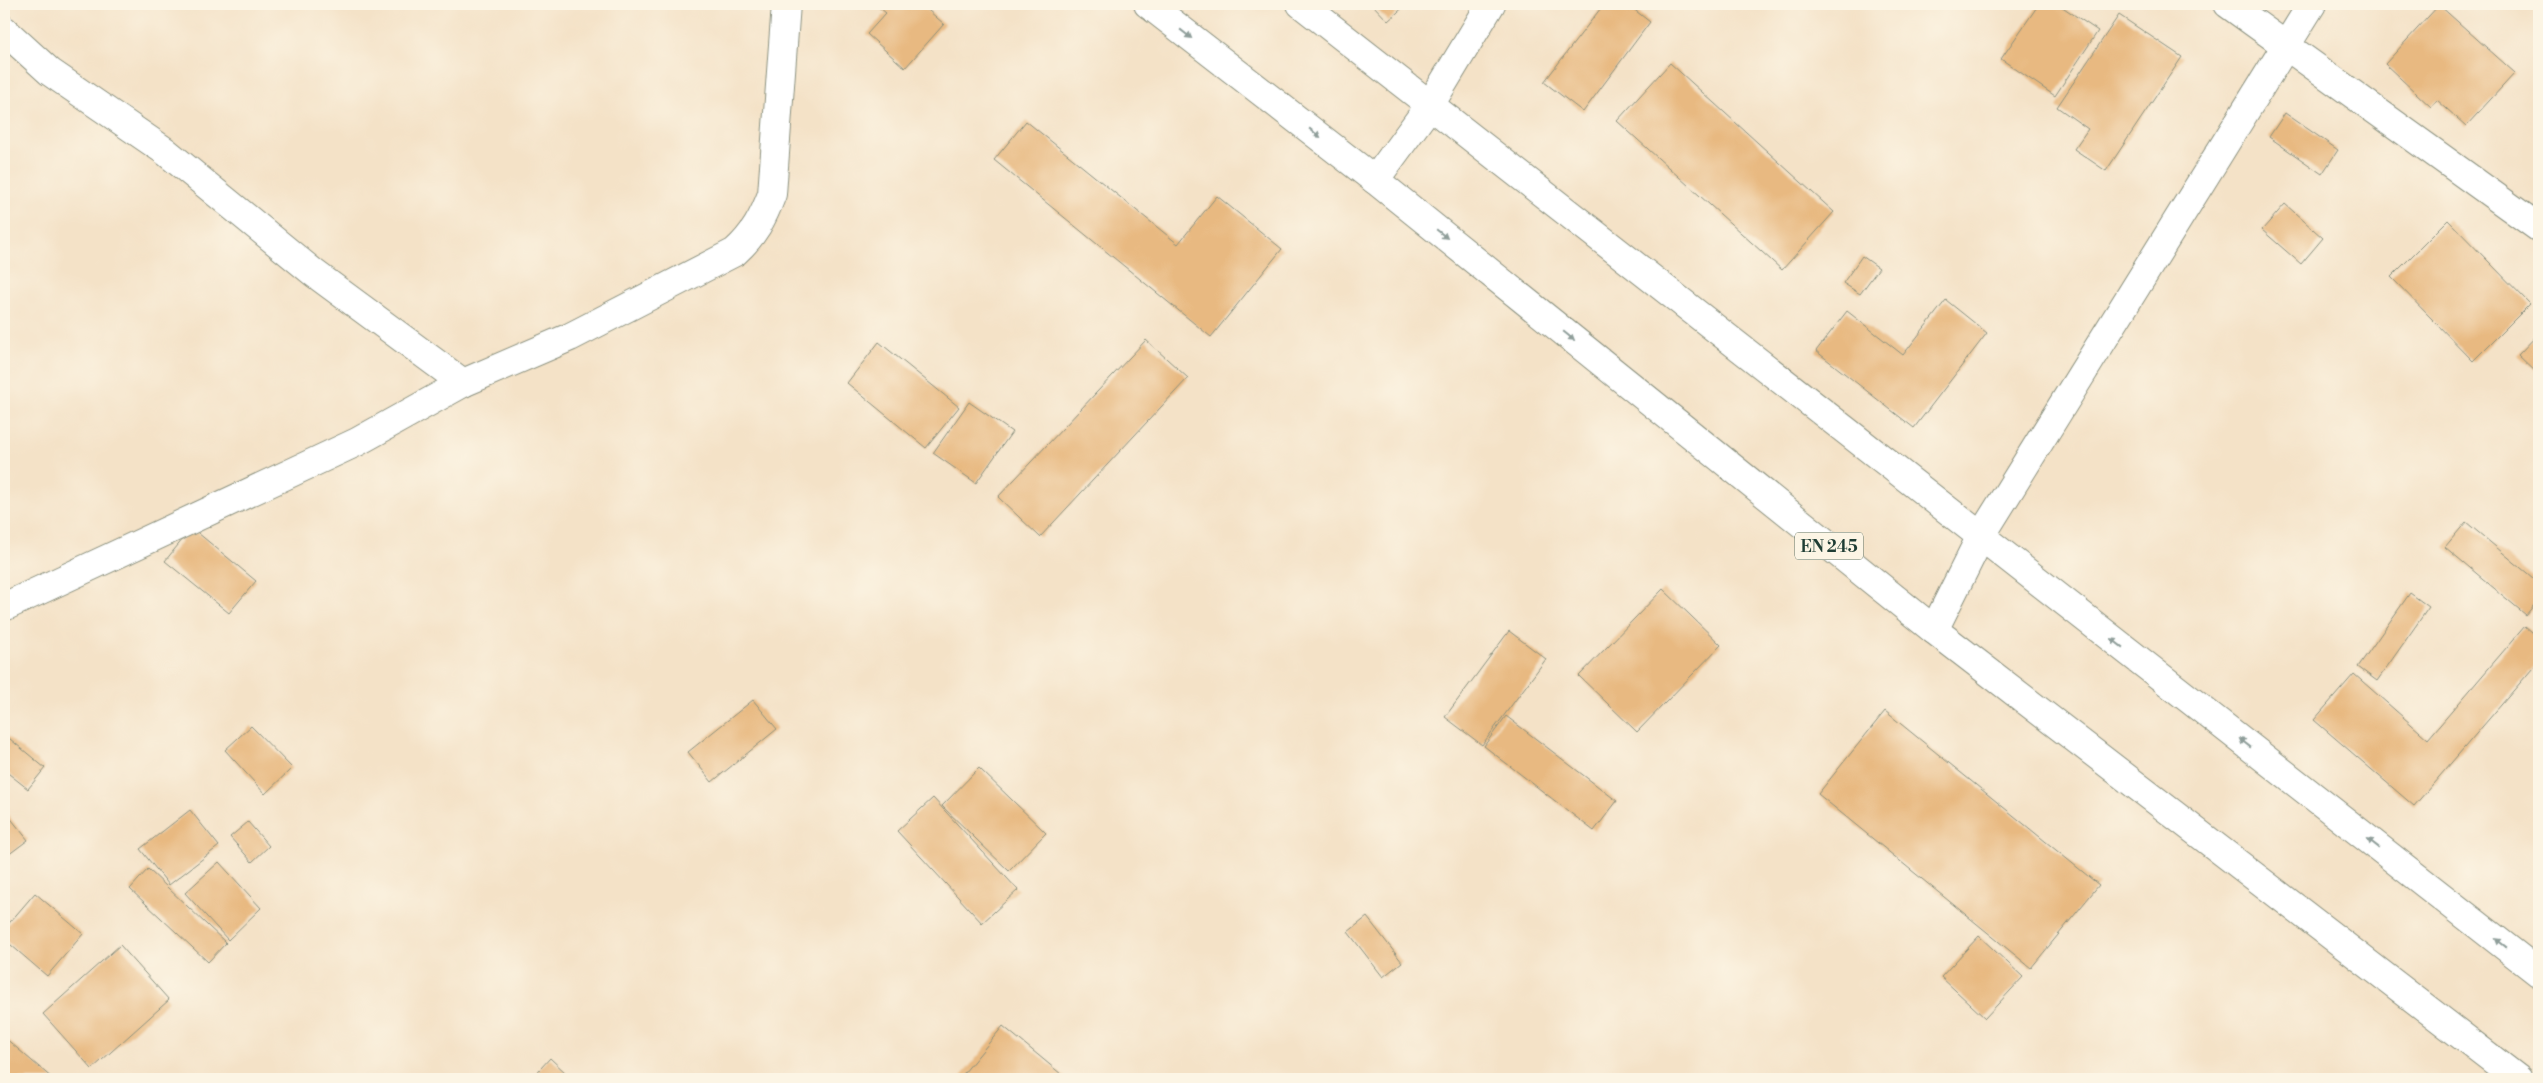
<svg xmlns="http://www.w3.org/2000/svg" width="2543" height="1083" viewBox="0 0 2543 1083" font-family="'Libre Bodoni',serif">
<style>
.building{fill:#e8b981}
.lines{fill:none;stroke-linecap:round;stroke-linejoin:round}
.minor-casing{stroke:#8a907e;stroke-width:30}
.major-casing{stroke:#8a907e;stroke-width:30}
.minor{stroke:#fff;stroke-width:28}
.major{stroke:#fff;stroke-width:28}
.oneway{fill:#8f9e9a}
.labels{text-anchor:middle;stroke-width:4;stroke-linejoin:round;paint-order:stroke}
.shield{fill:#fcf5e5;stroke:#617469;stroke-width:1}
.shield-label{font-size:16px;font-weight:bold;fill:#1f3d34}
</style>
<rect width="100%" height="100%" fill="#fcf5e5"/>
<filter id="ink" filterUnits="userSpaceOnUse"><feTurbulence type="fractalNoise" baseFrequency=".02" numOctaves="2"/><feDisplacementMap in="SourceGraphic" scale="10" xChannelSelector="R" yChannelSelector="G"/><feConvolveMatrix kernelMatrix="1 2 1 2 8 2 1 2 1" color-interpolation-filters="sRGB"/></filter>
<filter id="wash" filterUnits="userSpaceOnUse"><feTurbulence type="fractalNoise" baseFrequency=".0096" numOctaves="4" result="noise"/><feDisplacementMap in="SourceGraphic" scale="20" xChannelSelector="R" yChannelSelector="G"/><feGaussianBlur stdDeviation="1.12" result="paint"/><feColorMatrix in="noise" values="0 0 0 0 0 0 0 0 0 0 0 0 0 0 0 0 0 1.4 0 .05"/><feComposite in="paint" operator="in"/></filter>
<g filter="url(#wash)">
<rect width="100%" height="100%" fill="#f4e2c7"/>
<g id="blocks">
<g class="building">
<path d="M 875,4 L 921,4 L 944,24 L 905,68 L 867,34 L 886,13 Z"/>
<path d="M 1372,4 L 1407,4 L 1388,21 Z"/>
<path d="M 1604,4 L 1627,4 L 1650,22 L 1583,112 L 1544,82 Z"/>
<path d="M 2039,4 L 2058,4 L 2098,31 L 2055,96 L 2001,59 Z"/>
<path d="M 2439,5 L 2515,73 L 2466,126 L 2437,100 L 2431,107 L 2385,64 Z"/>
<path d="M 2119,15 L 2182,57 L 2106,171 L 2074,149 L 2088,129 L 2057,107 Z"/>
<path d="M 1670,63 L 1834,212 L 1782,270 L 1617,121 Z"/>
<path d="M 2285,113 L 2338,150 L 2322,174 L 2269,137 Z"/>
<path d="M 1026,121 L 1178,244 L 1217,196 L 1282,249 L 1211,337 L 994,160 Z"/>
<path d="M 2285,204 L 2323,238 L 2301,264 L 2262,230 Z"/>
<path d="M 2448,220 L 2530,304 L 2473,361 L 2391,277 Z"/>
<path d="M 1862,256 L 1879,268 L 1860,294 L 1843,283 Z"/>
<path d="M 1946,300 L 1987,333 L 1914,428 L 1816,351 L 1847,311 L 1903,355 Z"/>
<path d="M 2539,333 L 2539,375 L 2518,355 Z"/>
<path d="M 1146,340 L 1188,378 L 1040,537 L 998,497 Z"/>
<path d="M 879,342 L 959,407 L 926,448 L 847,383 Z"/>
<path d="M 969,402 L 1012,432 L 976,483 L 933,453 Z"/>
<path d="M 2466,522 L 2539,583 L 2539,599 L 2526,615 L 2445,547 Z"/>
<path d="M 192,528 L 256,581 L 229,613 L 165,561 Z"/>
<path d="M 1663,589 L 1721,645 L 1637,732 L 1579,676 Z"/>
<path d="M 2410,593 L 2429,607 L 2377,681 L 2358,667 Z"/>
<path d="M 2525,626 L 2539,638 L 2539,661 L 2414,806 L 2314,720 L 2354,674 L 2428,739 Z"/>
<path d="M 1509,631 L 1546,659 L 1482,745 L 1445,717 Z"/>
<path d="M 753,700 L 777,729 L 712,782 L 688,752 Z"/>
<path d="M 1885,711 L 2099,885 L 2031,968 L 1818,794 Z"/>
<path d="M 1506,716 L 1617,801 L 1594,831 L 1484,746 Z"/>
<path d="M 251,726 L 292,768 L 265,794 L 225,750 Z"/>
<path d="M 4,734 L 45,768 L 28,789 L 4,770 Z"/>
<path d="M 979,768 L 1046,833 L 1009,871 L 942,806 Z"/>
<path d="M 933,798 L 1018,890 L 982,923 L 897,831 Z"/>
<path d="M 190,810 L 219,846 L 169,885 L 140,849 Z"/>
<path d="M 8,815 L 28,840 L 4,858 L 4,819 Z"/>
<path d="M 248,822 L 269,846 L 252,862 L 230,837 Z"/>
<path d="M 219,862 L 261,908 L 228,940 L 185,893 Z"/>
<path d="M 148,869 L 226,943 L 208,962 L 130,889 Z"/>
<path d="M 35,893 L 83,934 L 47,976 L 4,939 L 4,929 Z"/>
<path d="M 1367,917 L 1402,962 L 1383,977 L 1348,932 Z"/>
<path d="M 1979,936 L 2023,977 L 1985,1018 L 1941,977 Z"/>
<path d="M 120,945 L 169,1000 L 92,1069 L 43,1014 Z"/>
<path d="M 1003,1026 L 1067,1079 L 959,1079 Z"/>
<path d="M 4,1037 L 53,1079 L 8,1079 L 4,1075 Z"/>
<path d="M 550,1058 L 568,1075 L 564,1079 L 531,1079 Z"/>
</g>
</g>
</g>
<g filter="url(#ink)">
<use href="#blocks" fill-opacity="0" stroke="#8a907e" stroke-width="1"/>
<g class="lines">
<g class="minor-casing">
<g id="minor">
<path d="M 2228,4 L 2539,228"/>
<path d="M 4,30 L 50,72 L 165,151 L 314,273 L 463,383"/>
<path d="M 1375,180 L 1430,105 L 1491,4"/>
<path d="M 4,607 L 357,442 L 463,383 L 570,337 L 735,252 C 754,235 763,218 772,194 L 786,4"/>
<path d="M 1934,630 L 1981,536 L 2312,4"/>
</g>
</g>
<g class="major-casing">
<g id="major">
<path d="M 1148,4 L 1375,180 L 1934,630 L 2518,1079"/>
<path d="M 1301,4 L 2539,973"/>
</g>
</g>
<use href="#minor" class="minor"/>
<use href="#major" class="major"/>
</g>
<defs><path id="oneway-solid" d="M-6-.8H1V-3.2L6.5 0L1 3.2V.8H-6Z" transform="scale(1.25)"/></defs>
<g class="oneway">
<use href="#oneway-solid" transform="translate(1186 34) rotate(38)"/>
<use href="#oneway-solid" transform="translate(1315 133) rotate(38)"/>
<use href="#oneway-solid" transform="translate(1442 234) rotate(39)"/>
<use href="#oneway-solid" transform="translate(1569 336) rotate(39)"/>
<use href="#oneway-solid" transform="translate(2117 643) rotate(-142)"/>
<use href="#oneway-solid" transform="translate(2245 743) rotate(-142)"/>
<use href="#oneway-solid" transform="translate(2373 843) rotate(-142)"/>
<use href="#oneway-solid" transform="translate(2501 943) rotate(-142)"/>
</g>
</g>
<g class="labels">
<rect class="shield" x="1795" y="532.5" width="68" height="27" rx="4"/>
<g class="shield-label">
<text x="1829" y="552">EN 245</text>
</g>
</g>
<rect width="2543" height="1083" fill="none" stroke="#fcf5e5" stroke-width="20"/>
</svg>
